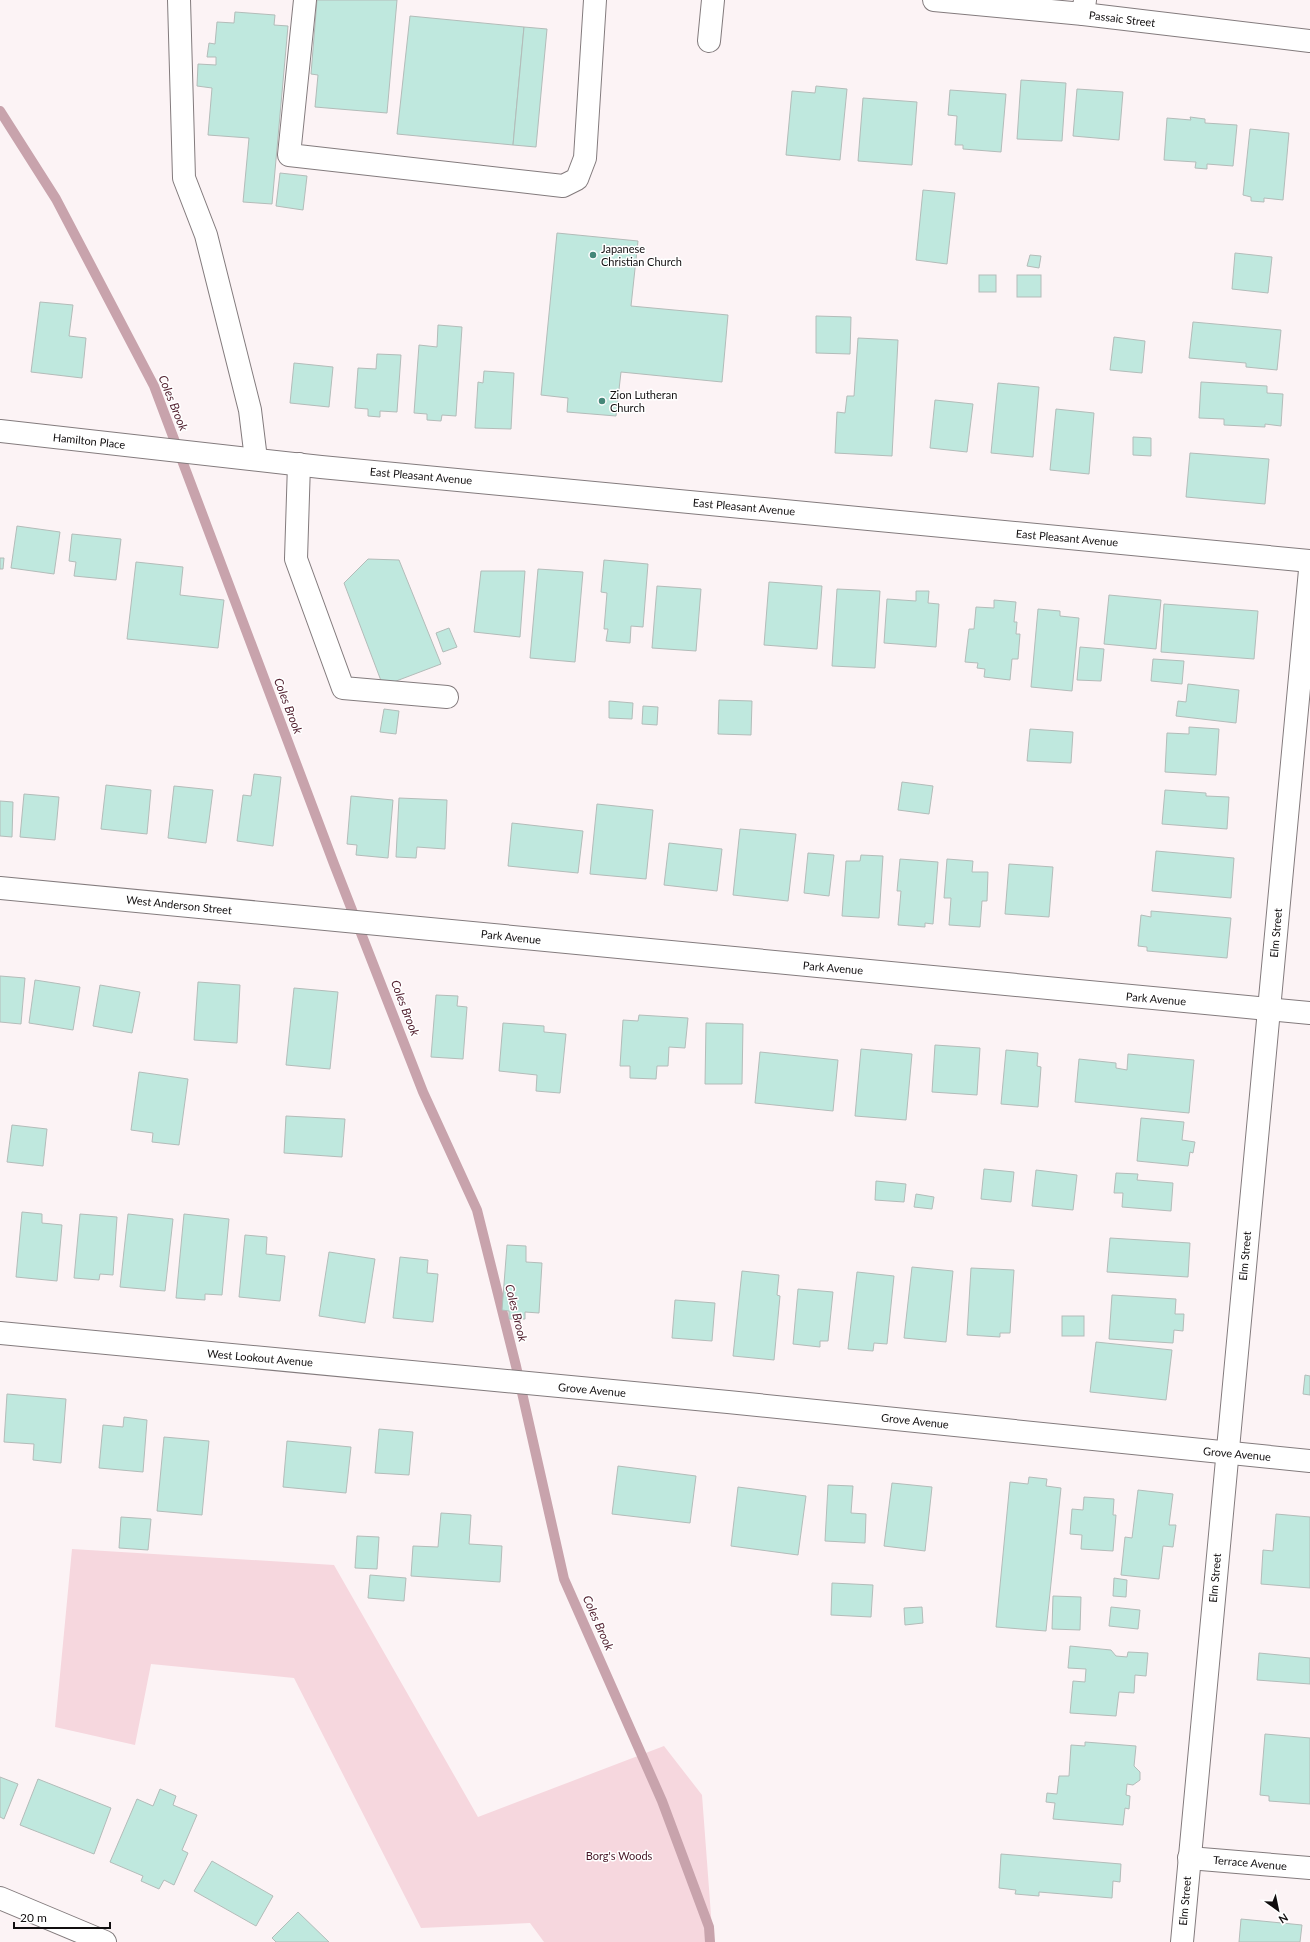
<svg xmlns="http://www.w3.org/2000/svg" width="1310" height="1942" viewBox="0 0 1310 1942" font-family="Lato,sans-serif">
<style>
.green{fill:#f6d7de}
.lines{fill:none;stroke-linecap:round;stroke-linejoin:round}
.stream{stroke:#c8a3ac;stroke-width:10}
.building{fill:#bfe8de;stroke:#b3bcb9}
.minor-casing{stroke:#837b7d;stroke-width:24}
.major-casing{stroke:#837b7d;stroke-width:24}
.minor{stroke:#fff;stroke-width:22}
.major{stroke:#fff;stroke-width:22}
.poi-dot{fill:#448778;stroke:#fff;stroke-width:1.5}
.labels{text-anchor:middle;stroke-width:3;stroke-linejoin:round;paint-order:stroke}
.street-label{font-size:11px;fill:#110e0f;stroke:#fff}
.poi-label{font-size:11px;fill:#110e0f;stroke:#fff;text-anchor:start}
.park-label{font-size:11px;fill:#461626;stroke:#fff}
.water-label{font-size:12px;font-style:italic;fill:#532231;stroke:#fff}
</style>
<rect width="100%" height="100%" fill="#fcf3f5"/>
<path class="green" d="M 72,1549 L 334,1565 L 478,1817 L 664,1746 L 702,1795 L 713,1942 L 544,1942 L 530,1923 L 421,1928 L 294,1678 L 151,1664 L 135,1745 L 55,1727 Z"/>
<g class="lines">
<path class="stream" d="M 0,111 L 56,199 L 154,386 L 334,864 L 423,1092 L 477,1210 L 516,1366 L 564,1579 L 662,1801 L 709,1927 L 710,1942"/>
</g>
<g class="building">
<path d="M 317,0 L 397,0 L 387,113 L 315,107 L 318,75 L 311,74 Z"/>
<path d="M 235,12 L 275,15 L 274,25 L 288,26 L 272,204 L 243,202 L 249,138 L 208,135 L 212,88 L 197,86 L 198,64 L 216,65 L 216,57 L 207,57 L 209,43 L 215,44 L 217,22 L 234,23 Z"/>
<path d="M 410,16 L 524,27 L 513,145 L 397,134 Z"/>
<path d="M 524,27 L 547,29 L 536,147 L 513,145 Z"/>
<path d="M 1021,80 L 1066,83 L 1062,141 L 1017,139 Z"/>
<path d="M 816,86 L 847,89 L 840,160 L 786,155 L 792,91 L 815,93 Z"/>
<path d="M 1077,89 L 1123,92 L 1119,140 L 1073,136 Z"/>
<path d="M 950,90 L 1006,94 L 1001,152 L 963,149 L 963,145 L 955,145 L 957,116 L 948,115 Z"/>
<path d="M 863,98 L 917,102 L 912,165 L 858,161 Z"/>
<path d="M 1190,117 L 1205,119 L 1205,123 L 1237,125 L 1233,166 L 1207,164 L 1207,169 L 1195,168 L 1196,162 L 1164,160 L 1167,118 L 1191,120 Z"/>
<path d="M 1250,129 L 1289,133 L 1283,200 L 1264,198 L 1264,202 L 1251,201 L 1251,197 L 1243,195 Z"/>
<path d="M 280,173 L 307,176 L 303,210 L 276,206 Z"/>
<path d="M 923,190 L 955,193 L 947,264 L 916,260 Z"/>
<path d="M 557,233 L 638,241 L 631,306 L 728,315 L 722,382 L 621,372 L 616,416 L 567,412 L 568,398 L 541,395 Z"/>
<path d="M 1235,253 L 1272,257 L 1268,293 L 1232,289 Z"/>
<path d="M 1030,255 L 1041,256 L 1039,268 L 1027,266 Z"/>
<rect x="979" y="275" width="17" height="17"/>
<rect x="1017" y="275" width="24" height="22"/>
<path d="M 40,302 L 73,305 L 69,336 L 86,338 L 82,378 L 31,372 Z"/>
<path d="M 816,316 L 851,317 L 850,354 L 816,353 Z"/>
<path d="M 1193,322 L 1281,330 L 1277,370 L 1246,367 L 1246,363 L 1189,358 Z"/>
<path d="M 438,325 L 462,327 L 456,416 L 442,415 L 441,421 L 427,420 L 427,414 L 414,413 L 419,345 L 437,347 Z"/>
<path d="M 1114,337 L 1145,341 L 1142,373 L 1110,370 Z"/>
<path d="M 858,338 L 898,340 L 892,456 L 835,453 L 837,412 L 845,413 L 847,396 L 854,396 Z"/>
<path d="M 377,354 L 401,355 L 397,412 L 380,411 L 380,417 L 368,416 L 368,409 L 355,408 L 358,368 L 376,369 Z"/>
<path d="M 294,363 L 333,367 L 329,407 L 290,403 Z"/>
<path d="M 484,371 L 514,373 L 511,429 L 475,428 L 478,382 L 483,383 Z"/>
<path d="M 1201,382 L 1267,386 L 1267,393 L 1283,394 L 1281,426 L 1265,424 L 1265,427 L 1224,425 L 1224,419 L 1199,418 Z"/>
<path d="M 998,383 L 1039,387 L 1033,457 L 991,453 Z"/>
<path d="M 935,400 L 973,404 L 967,452 L 930,448 Z"/>
<path d="M 1056,409 L 1094,413 L 1089,474 L 1050,470 Z"/>
<path d="M 1133,437 L 1151,438 L 1151,456 L 1133,455 Z"/>
<path d="M 1190,453 L 1269,459 L 1265,504 L 1186,497 Z"/>
<path d="M 17,526 L 60,532 L 54,574 L 11,568 Z"/>
<path d="M 72,534 L 121,539 L 116,580 L 74,576 L 76,562 L 69,561 Z"/>
<path d="M 0,558 L 4,558 L 3,569 L 0,569 Z"/>
<path d="M 368,559 L 399,560 L 441,664 L 383,686 L 344,583 Z"/>
<path d="M 604,560 L 648,564 L 643,627 L 631,626 L 630,643 L 606,641 L 608,629 L 604,629 L 607,593 L 601,592 Z"/>
<path d="M 136,562 L 183,567 L 180,595 L 224,600 L 218,648 L 127,639 Z"/>
<path d="M 538,569 L 583,572 L 575,662 L 530,658 Z"/>
<path d="M 481,571 L 525,571 L 520,637 L 474,632 Z"/>
<path d="M 769,582 L 822,586 L 817,649 L 764,645 Z"/>
<path d="M 657,586 L 701,589 L 696,651 L 652,648 Z"/>
<path d="M 837,589 L 880,591 L 875,668 L 832,666 Z"/>
<path d="M 916,591 L 929,591 L 928,603 L 939,604 L 936,647 L 884,643 L 887,599 L 916,601 Z"/>
<path d="M 1109,595 L 1161,600 L 1156,649 L 1104,644 Z"/>
<path d="M 994,600 L 1016,602 L 1014,622 L 1017,622 L 1016,634 L 1020,634 L 1018,659 L 1012,659 L 1010,680 L 984,677 L 985,669 L 977,668 L 978,663 L 965,662 L 969,629 L 974,629 L 976,607 L 994,608 Z"/>
<path d="M 1164,604 L 1258,611 L 1254,659 L 1161,652 Z"/>
<path d="M 1038,609 L 1060,611 L 1060,616 L 1079,618 L 1072,691 L 1031,687 Z"/>
<path d="M 449,628 L 457,647 L 443,652 L 436,633 Z"/>
<path d="M 1080,647 L 1104,649 L 1101,681 L 1077,680 Z"/>
<path d="M 1153,659 L 1184,661 L 1182,684 L 1151,681 Z"/>
<path d="M 1188,684 L 1239,690 L 1236,723 L 1176,716 L 1178,701 L 1186,702 Z"/>
<path d="M 719,700 L 752,701 L 751,735 L 718,734 Z"/>
<path d="M 609,701 L 633,703 L 632,719 L 609,718 Z"/>
<path d="M 643,706 L 658,707 L 657,725 L 642,724 Z"/>
<path d="M 384,709 L 399,711 L 396,734 L 380,732 Z"/>
<path d="M 1189,727 L 1219,729 L 1216,775 L 1165,772 L 1167,733 L 1189,734 Z"/>
<path d="M 1030,729 L 1073,732 L 1071,763 L 1027,761 Z"/>
<path d="M 254,774 L 281,777 L 273,846 L 237,841 L 243,795 L 251,796 Z"/>
<path d="M 902,782 L 933,786 L 929,814 L 898,810 Z"/>
<path d="M 106,785 L 151,790 L 147,834 L 101,829 Z"/>
<path d="M 174,786 L 213,790 L 206,843 L 168,838 Z"/>
<path d="M 1165,790 L 1206,793 L 1206,796 L 1229,797 L 1227,829 L 1162,824 Z"/>
<path d="M 24,794 L 59,797 L 55,840 L 20,837 Z"/>
<path d="M 351,796 L 393,800 L 388,858 L 356,855 L 357,845 L 347,844 Z"/>
<path d="M 399,798 L 447,800 L 445,849 L 417,847 L 416,858 L 396,857 Z"/>
<path d="M 0,801 L 13,802 L 12,837 L 0,836 Z"/>
<path d="M 597,804 L 653,810 L 646,879 L 590,874 Z"/>
<path d="M 512,823 L 583,831 L 578,873 L 508,866 Z"/>
<path d="M 740,829 L 796,834 L 788,901 L 733,895 Z"/>
<path d="M 669,843 L 722,849 L 717,891 L 664,885 Z"/>
<path d="M 1156,851 L 1234,858 L 1231,898 L 1152,891 Z"/>
<path d="M 808,853 L 834,855 L 829,896 L 804,893 Z"/>
<path d="M 861,855 L 883,856 L 879,918 L 842,916 L 846,861 L 860,861 Z"/>
<path d="M 900,859 L 938,862 L 933,924 L 925,923 L 925,927 L 898,925 L 901,891 L 897,891 Z"/>
<path d="M 947,859 L 973,861 L 972,872 L 988,872 L 987,901 L 982,901 L 980,927 L 949,925 L 951,898 L 944,898 Z"/>
<path d="M 1009,864 L 1053,867 L 1049,917 L 1005,914 Z"/>
<path d="M 1151,911 L 1231,918 L 1227,958 L 1147,951 L 1147,947 L 1138,946 L 1141,915 L 1151,917 Z"/>
<path d="M 0,976 L 25,978 L 21,1024 L 0,1022 Z"/>
<path d="M 35,980 L 80,987 L 73,1030 L 29,1023 Z"/>
<path d="M 198,982 L 240,985 L 237,1043 L 194,1040 Z"/>
<path d="M 100,985 L 140,992 L 132,1033 L 93,1026 Z"/>
<path d="M 294,988 L 338,992 L 330,1069 L 286,1065 Z"/>
<path d="M 436,995 L 458,996 L 457,1006 L 467,1007 L 463,1059 L 431,1057 Z"/>
<path d="M 639,1015 L 688,1018 L 685,1048 L 669,1047 L 668,1066 L 657,1066 L 656,1079 L 630,1078 L 630,1066 L 620,1066 L 623,1020 L 638,1021 Z"/>
<path d="M 503,1023 L 544,1026 L 544,1032 L 566,1034 L 560,1093 L 536,1091 L 537,1075 L 499,1071 Z"/>
<path d="M 706,1023 L 743,1024 L 742,1084 L 705,1084 Z"/>
<path d="M 935,1045 L 980,1048 L 977,1095 L 932,1092 Z"/>
<path d="M 861,1049 L 912,1054 L 906,1120 L 855,1116 Z"/>
<path d="M 1006,1050 L 1038,1053 L 1037,1066 L 1041,1067 L 1038,1107 L 1001,1104 Z"/>
<path d="M 760,1052 L 838,1060 L 833,1111 L 755,1103 Z"/>
<path d="M 1128,1054 L 1194,1060 L 1189,1113 L 1075,1102 L 1079,1059 L 1116,1063 L 1116,1068 L 1127,1070 Z"/>
<path d="M 139,1072 L 188,1079 L 179,1145 L 152,1142 L 153,1133 L 131,1130 Z"/>
<path d="M 286,1116 L 345,1119 L 342,1157 L 284,1153 Z"/>
<path d="M 1141,1118 L 1184,1122 L 1182,1140 L 1195,1142 L 1193,1153 L 1190,1152 L 1188,1166 L 1137,1161 Z"/>
<path d="M 12,1125 L 47,1129 L 43,1166 L 7,1162 Z"/>
<path d="M 984,1169 L 1014,1172 L 1011,1202 L 981,1199 Z"/>
<path d="M 1036,1170 L 1077,1175 L 1073,1210 L 1032,1206 Z"/>
<path d="M 1116,1173 L 1138,1174 L 1137,1180 L 1173,1183 L 1171,1211 L 1122,1207 L 1123,1193 L 1114,1193 Z"/>
<path d="M 876,1181 L 906,1184 L 904,1202 L 875,1200 Z"/>
<path d="M 916,1194 L 934,1197 L 932,1209 L 914,1207 Z"/>
<path d="M 22,1212 L 42,1214 L 42,1223 L 62,1225 L 57,1281 L 16,1277 Z"/>
<path d="M 80,1214 L 117,1217 L 113,1275 L 100,1274 L 99,1280 L 74,1278 Z"/>
<path d="M 128,1214 L 173,1219 L 165,1291 L 120,1287 Z"/>
<path d="M 184,1214 L 229,1219 L 222,1295 L 205,1294 L 205,1300 L 176,1298 Z"/>
<path d="M 245,1235 L 267,1237 L 266,1254 L 285,1256 L 280,1301 L 239,1297 Z"/>
<path d="M 1110,1238 L 1190,1243 L 1188,1277 L 1107,1272 Z"/>
<path d="M 507,1245 L 526,1246 L 526,1262 L 542,1263 L 539,1313 L 525,1312 L 525,1319 L 509,1319 L 509,1311 L 502,1310 Z"/>
<path d="M 329,1252 L 375,1259 L 365,1323 L 319,1316 Z"/>
<path d="M 400,1257 L 428,1260 L 427,1273 L 438,1274 L 433,1322 L 393,1318 Z"/>
<path d="M 912,1267 L 953,1271 L 946,1342 L 904,1338 Z"/>
<path d="M 971,1268 L 1014,1270 L 1010,1333 L 1000,1333 L 1000,1337 L 967,1335 Z"/>
<path d="M 742,1271 L 779,1275 L 777,1295 L 780,1296 L 774,1360 L 733,1356 Z"/>
<path d="M 857,1272 L 894,1276 L 887,1344 L 874,1343 L 873,1351 L 848,1349 Z"/>
<path d="M 798,1289 L 833,1292 L 828,1341 L 820,1341 L 820,1347 L 793,1344 Z"/>
<path d="M 1112,1295 L 1176,1299 L 1175,1314 L 1184,1314 L 1183,1331 L 1174,1330 L 1173,1343 L 1109,1339 Z"/>
<path d="M 675,1300 L 715,1303 L 712,1341 L 672,1338 Z"/>
<rect x="1062" y="1316" width="22" height="20"/>
<path d="M 1096,1342 L 1172,1350 L 1166,1400 L 1090,1392 Z"/>
<path d="M 1305,1375 L 1310,1376 L 1310,1395 L 1303,1394 Z"/>
<path d="M 7,1394 L 66,1399 L 61,1463 L 33,1460 L 34,1444 L 4,1442 Z"/>
<path d="M 124,1417 L 147,1420 L 143,1472 L 99,1468 L 103,1425 L 123,1427 Z"/>
<path d="M 379,1429 L 413,1432 L 409,1475 L 375,1473 Z"/>
<path d="M 164,1437 L 209,1441 L 202,1515 L 157,1511 Z"/>
<path d="M 287,1441 L 351,1447 L 346,1493 L 283,1487 Z"/>
<path d="M 618,1466 L 696,1476 L 690,1523 L 612,1514 Z"/>
<path d="M 1029,1477 L 1047,1479 L 1046,1486 L 1061,1488 L 1046,1631 L 996,1627 L 1010,1482 L 1028,1484 Z"/>
<path d="M 892,1483 L 932,1487 L 925,1551 L 884,1546 Z"/>
<path d="M 828,1485 L 853,1486 L 851,1513 L 866,1514 L 865,1543 L 825,1541 Z"/>
<path d="M 738,1487 L 806,1496 L 798,1555 L 731,1546 Z"/>
<path d="M 1138,1490 L 1173,1494 L 1169,1525 L 1176,1525 L 1173,1547 L 1163,1546 L 1159,1579 L 1121,1575 L 1125,1537 L 1132,1538 Z"/>
<path d="M 1084,1497 L 1114,1499 L 1113,1515 L 1116,1515 L 1113,1551 L 1081,1549 L 1082,1535 L 1070,1534 L 1072,1509 L 1083,1510 Z"/>
<path d="M 441,1513 L 471,1515 L 469,1544 L 502,1546 L 500,1582 L 411,1576 L 413,1546 L 438,1547 Z"/>
<path d="M 1276,1514 L 1310,1517 L 1310,1588 L 1261,1584 L 1263,1550 L 1273,1551 Z"/>
<path d="M 121,1517 L 151,1519 L 148,1550 L 119,1548 Z"/>
<path d="M 357,1536 L 379,1537 L 377,1569 L 355,1568 Z"/>
<path d="M 370,1575 L 406,1578 L 404,1601 L 368,1598 Z"/>
<path d="M 1114,1578 L 1127,1580 L 1126,1597 L 1113,1596 Z"/>
<path d="M 832,1583 L 873,1585 L 871,1617 L 831,1615 Z"/>
<path d="M 1053,1596 L 1081,1597 L 1080,1630 L 1052,1629 Z"/>
<path d="M 922,1607 L 923,1623 L 905,1625 L 904,1608 Z"/>
<path d="M 1111,1607 L 1140,1610 L 1138,1629 L 1109,1626 Z"/>
<path d="M 1070,1646 L 1111,1650 L 1116,1656 L 1127,1657 L 1128,1652 L 1148,1653 L 1146,1676 L 1135,1675 L 1134,1693 L 1119,1692 L 1116,1716 L 1070,1713 L 1073,1681 L 1085,1682 L 1086,1669 L 1068,1668 Z"/>
<path d="M 1259,1653 L 1310,1658 L 1310,1684 L 1257,1680 Z"/>
<path d="M 1265,1734 L 1310,1738 L 1310,1804 L 1269,1801 L 1269,1796 L 1260,1795 Z"/>
<path d="M 1085,1742 L 1136,1746 L 1134,1766 L 1140,1772 L 1140,1780 L 1133,1785 L 1127,1784 L 1126,1795 L 1130,1796 L 1129,1809 L 1125,1808 L 1123,1825 L 1053,1819 L 1055,1803 L 1046,1802 L 1047,1793 L 1057,1794 L 1059,1776 L 1069,1776 L 1071,1745 L 1085,1746 Z"/>
<path d="M 0,1777 L 18,1784 L 4,1819 L 0,1817 Z"/>
<path d="M 38,1779 L 111,1808 L 94,1854 L 20,1825 Z"/>
<path d="M 160,1789 L 176,1796 L 173,1805 L 197,1815 L 182,1850 L 188,1853 L 174,1885 L 164,1880 L 159,1889 L 141,1881 L 143,1876 L 110,1862 L 137,1799 L 153,1806 Z"/>
<path d="M 1001,1854 L 1121,1864 L 1120,1882 L 1113,1881 L 1112,1898 L 1039,1892 L 1039,1896 L 1015,1894 L 1016,1890 L 999,1888 Z"/>
<path d="M 212,1861 L 273,1896 L 256,1926 L 194,1891 Z"/>
<path d="M 298,1912 L 329,1942 L 276,1942 L 272,1938 Z"/>
<path d="M 1241,1919 L 1302,1925 L 1300,1942 L 1239,1942 Z"/>
</g>
<g class="lines">
<g class="minor-casing">
<g id="minor">
<path d="M 179,0 L 184,178 L 206,235 L 250,410 L 256,459"/>
<path d="M 305,0 L 289,155 L 563,186 L 577,179 L 585,158 L 595,0"/>
<path d="M 1083,14 L 1085,0"/>
<path d="M 709,41 L 713,0"/>
<path d="M 0,431 L 321,467 L 1310,561"/>
<path d="M 299,464 L 296,559 L 343,688 L 447,697"/>
<path d="M 0,888 L 1310,1013"/>
<path d="M 0,1333 L 728,1402 L 1310,1461"/>
<path d="M 1189,1858 L 1310,1868"/>
<path d="M 0,1898 L 105,1942"/>
<path d="M 1182,1942 L 1310,570"/>
</g>
</g>
<g class="major-casing">
<path id="major" d="M 934,0 L 1083,14 L 1310,41"/>
</g>
<use href="#minor" class="minor"/>
<use href="#major" class="major"/>
</g>
<g class="poi-dot">
<circle cx="593" cy="255" r="4"/>
<circle cx="602" cy="401" r="4"/>
</g>
<g class="labels">
<g class="street-label">
<text transform="translate(1122 19) rotate(7)" y="4">Passaic Street</text>
<text transform="translate(89 441) rotate(6)" y="4">Hamilton Place</text>
<text transform="translate(421 476) rotate(5)" y="4">East Pleasant Avenue</text>
<text transform="translate(744 507) rotate(5)" y="4">East Pleasant Avenue</text>
<text transform="translate(1067 538) rotate(5)" y="4">East Pleasant Avenue</text>
<text transform="translate(179 905) rotate(6)" y="4">West Anderson Street</text>
<text transform="translate(1276 933) rotate(-85)" y="4">Elm Street</text>
<text transform="translate(511 937) rotate(6)" y="4">Park Avenue</text>
<text transform="translate(833 968) rotate(5)" y="4">Park Avenue</text>
<text transform="translate(1156 999) rotate(5)" y="4">Park Avenue</text>
<text transform="translate(1245 1256) rotate(-85)" y="4">Elm Street</text>
<text transform="translate(260 1358) rotate(5)" y="4">West Lookout Avenue</text>
<text transform="translate(592 1390) rotate(5)" y="4">Grove Avenue</text>
<text transform="translate(915 1421) rotate(6)" y="4">Grove Avenue</text>
<text transform="translate(1237 1454) rotate(5)" y="4">Grove Avenue</text>
<text transform="translate(1215 1578) rotate(-85)" y="4">Elm Street</text>
<text transform="translate(1250 1863) rotate(5)" y="4">Terrace Avenue</text>
<text transform="translate(1185 1901) rotate(-85)" y="4">Elm Street</text>
</g>
<g class="poi-label">
<text x="601" y="253">Japanese<tspan x="601" dy="13">Christian Church</tspan></text>
<text x="610" y="399">Zion Lutheran<tspan x="610" dy="13">Church</tspan></text>
</g>
<g class="park-label">
<text x="619" y="1860">Borg's Woods</text>
</g>
<g class="water-label">
<text transform="translate(173 403) rotate(68)" y="4">Coles Brook</text>
<text transform="translate(288 706) rotate(69)" y="4">Coles Brook</text>
<text transform="translate(405 1008) rotate(69)" y="4">Coles Brook</text>
<text transform="translate(516 1313) rotate(76)" y="4">Coles Brook</text>
<text transform="translate(598 1623) rotate(66)" y="4">Coles Brook</text>
</g>
</g>
<g transform="translate(1278 1910) rotate(147)" stroke="#ffffff" stroke-width="3" paint-order="stroke">
<path d="M0-3L7 15L0 10L-7 15Z" fill="#110e0f"/>
<text y="-6" font-size="11" font-weight="bold" text-anchor="middle" fill="#110e0f">N</text>
</g>
<path d="M14 1922v6h96v-6" fill="none" stroke="#110e0f" stroke-width="2"/>
<text x="20" y="1922" font-size="12" fill="#110e0f" stroke="#ffffff" stroke-width="3" paint-order="stroke">20 m</text>
</svg>
